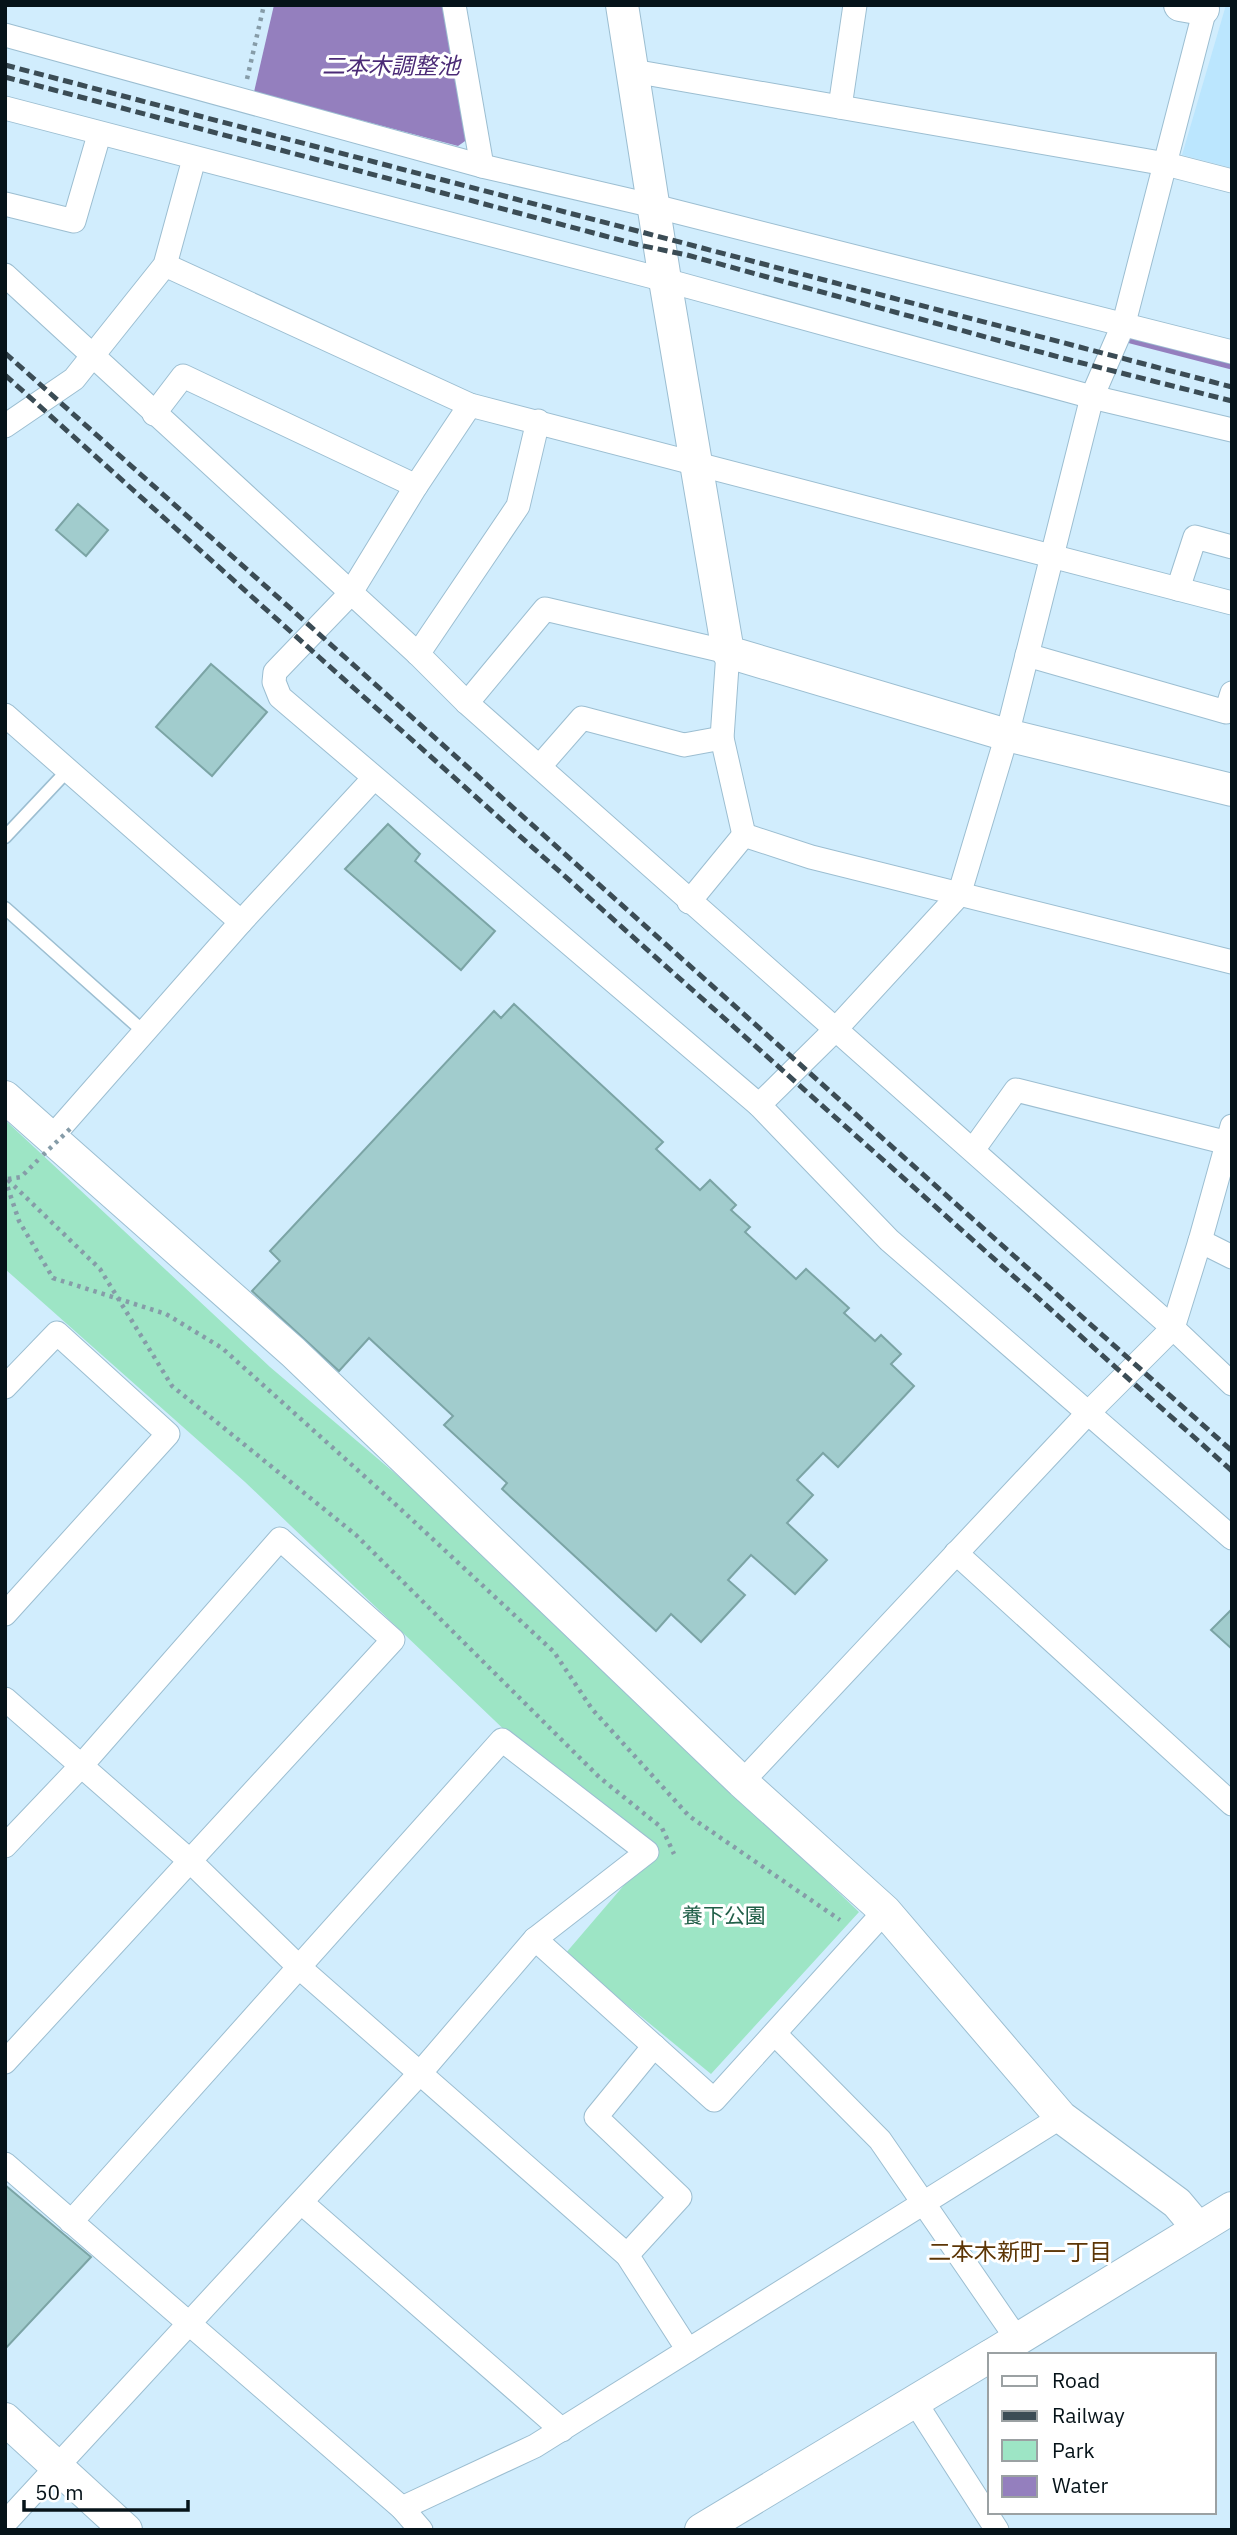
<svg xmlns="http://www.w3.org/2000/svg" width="1237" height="2535" viewBox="0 0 1237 2535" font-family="'IBM Plex Sans','Noto Sans JP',sans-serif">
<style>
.built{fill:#bbe6fe}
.green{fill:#9de5c5}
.water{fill:#947fbe}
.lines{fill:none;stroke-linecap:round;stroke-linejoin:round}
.stream{stroke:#947fbe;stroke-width:7}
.building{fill:#a1cccd;stroke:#7ba4a5;stroke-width:2}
.lane-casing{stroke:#9cbed1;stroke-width:15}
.street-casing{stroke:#9cbed1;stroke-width:25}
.secondary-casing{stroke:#9cbed1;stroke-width:34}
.path{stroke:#869ca8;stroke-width:4.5;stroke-dasharray:3.5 5;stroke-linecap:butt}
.lane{stroke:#fff;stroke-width:12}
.street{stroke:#fff;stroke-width:23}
.secondary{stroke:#fff;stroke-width:32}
.rail{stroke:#3b4c55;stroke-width:5;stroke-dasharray:10 5;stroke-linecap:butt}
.path-bridge{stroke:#869ca8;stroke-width:4.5;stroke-dasharray:3.5 5;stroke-linecap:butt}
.labels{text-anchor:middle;stroke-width:6;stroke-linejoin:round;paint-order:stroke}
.park-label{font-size:21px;fill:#205e47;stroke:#fff}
.water-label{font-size:23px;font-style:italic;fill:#4b2b77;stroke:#fff}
.neighbourhood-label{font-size:23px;fill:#5c3505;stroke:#fff}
</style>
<rect width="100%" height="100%" fill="#d1edfd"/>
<path class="built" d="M 1226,5 L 1232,5 L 1232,168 L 1182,155 Z"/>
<path class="green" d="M 5,1120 L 270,1367 L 444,1515 L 859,1912 L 711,2074 L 565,1954 L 655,1849 L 516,1741 L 245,1482 L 5,1269 Z"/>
<path class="water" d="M 274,5 L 444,5 L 468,139 L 458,146 L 254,92 Z"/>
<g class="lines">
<path class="stream" d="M 1131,340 L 1232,366"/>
</g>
<g class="building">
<path d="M 78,504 L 108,530 L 86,556 L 56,530 Z"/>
<path d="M 211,664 L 267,712 L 212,776 L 156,727 Z"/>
<path d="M 388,824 L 420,854 L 415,861 L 495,931 L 461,970 L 345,869 Z"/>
<path d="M 514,1004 L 663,1142 L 656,1149 L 700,1190 L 710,1180 L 736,1205 L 731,1210 L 750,1227 L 745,1232 L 796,1279 L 806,1269 L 849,1308 L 844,1313 L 875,1341 L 881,1335 L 901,1354 L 891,1364 L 914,1386 L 838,1467 L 823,1453 L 797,1480 L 813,1495 L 787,1523 L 827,1560 L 795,1594 L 751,1555 L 728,1580 L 745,1595 L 701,1642 L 671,1614 L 656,1631 L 502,1489 L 507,1483 L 444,1425 L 453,1416 L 369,1338 L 339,1371 L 252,1291 L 280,1261 L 270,1251 L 494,1011 L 501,1018 Z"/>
<path d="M 1232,1609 L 1232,1649 L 1211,1630 Z"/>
<path d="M 5,2185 L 91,2257 L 5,2349 Z"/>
</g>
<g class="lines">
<g class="lane-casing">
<g id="lane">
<path d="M 5,837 L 68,770"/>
<path d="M 5,908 L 144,1032"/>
</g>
</g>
<g class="street-casing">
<g id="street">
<path d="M 454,5 L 482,166"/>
<path d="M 5,35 L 482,166 L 654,206 L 1232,352"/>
<path d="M 633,71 L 1166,164 L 1232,181"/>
<path d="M 840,107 L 855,5"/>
<path d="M 5,108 L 665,280 L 1092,397 L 1232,430"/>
<path d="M 5,204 L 74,221 L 99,135"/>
<path d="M 165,265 L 470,405 L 1232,603"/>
<path d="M 5,275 L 418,654 L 467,703 L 1173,1328 L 1232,1384"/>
<path d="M 470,405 L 416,486 L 350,594 L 275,672 L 274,682 L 280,697 L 759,1105 L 889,1240 L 1232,1538"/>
<path d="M 154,414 L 183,376 L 416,486"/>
<path d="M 5,426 L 74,379 L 165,265 L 194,159"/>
<path d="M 1178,589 L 1195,537 L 1232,547"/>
<path d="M 418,654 L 518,506 L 538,421"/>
<path d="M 1027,655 L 1226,712 L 1232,693"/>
<path d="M 467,703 L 545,609 L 728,652 L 722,738 L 744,835"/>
<path d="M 5,715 L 241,922"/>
<path d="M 540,766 L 582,718 L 684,745 L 722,738"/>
<path d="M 744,835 L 811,857 L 1232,962"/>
<path d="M 689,902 L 744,835"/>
<path d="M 759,1105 L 835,1030 L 959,895 L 1007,735 L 1092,397 L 1124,323 L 1206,5"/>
<path d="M 52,1137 L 241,922 L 374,778"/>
<path d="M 973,1150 L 1016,1090 L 1232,1144"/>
<path d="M 1200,1241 L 1232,1257"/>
<path d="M 5,1387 L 57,1333 L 168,1434 L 5,1614"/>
<path d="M 956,1553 L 1232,1804"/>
<path d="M 5,1699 L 189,1860 L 300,1968 L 627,2255 L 688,2350"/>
<path d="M 742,1782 L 1087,1414 L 1173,1328 L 1200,1241 L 1232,1126"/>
<path d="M 5,1846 L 81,1766 L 280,1539 L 393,1640 L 5,2062"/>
<path d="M 535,1939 L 714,2100 L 885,1911"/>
<path d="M 775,2034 L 880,2140 L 1017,2339"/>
<path d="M 5,2164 L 402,2508 L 421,2530"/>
<path d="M 302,2203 L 562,2430"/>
<path d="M 627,2255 L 680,2197 L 596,2117 L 654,2046"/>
<path d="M 915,2402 L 997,2530"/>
<path d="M 402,2508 L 535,2446 L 1061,2117"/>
<path d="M 5,2523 L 421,2072 L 535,1939 L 647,1852 L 502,1740 L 71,2222"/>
</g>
</g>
<g class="secondary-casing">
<g id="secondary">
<path d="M 622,5 L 665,280 L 728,652 L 1007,735 L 1232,790"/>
<path d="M 1180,5 L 1203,9"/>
<path d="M 5,1097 L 293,1352 L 742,1782 L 885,1911 L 1061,2117 L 1177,2203 L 1198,2228"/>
<path d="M 992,2355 L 1232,2208"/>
<path d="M 5,2419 L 126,2530"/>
<path d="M 701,2530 L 990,2356"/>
</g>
</g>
<g class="path">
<path d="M 247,79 L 264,5"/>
<path d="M 5,1179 L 19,1221 L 53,1278 L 166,1314 L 222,1348 L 393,1502 L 554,1652 L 592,1709 L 689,1816 L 840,1920"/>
<path d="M 8,1179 L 21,1177 L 38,1160"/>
<path d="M 8,1180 L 100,1269 L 172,1386 L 356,1535 L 599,1777 L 662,1828 L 674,1854"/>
</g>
<use href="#lane" class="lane"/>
<use href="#street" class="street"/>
<use href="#secondary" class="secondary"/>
<g class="rail">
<path d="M 5,65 L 1232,387"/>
<path d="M 5,77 L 639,245 L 687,255 L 1066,359 L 1232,401"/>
<path d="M 5,353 L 1232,1451"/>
<path d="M 5,375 L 319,657 L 1232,1471"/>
</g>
<path class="path-bridge" d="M 43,1155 L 72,1127"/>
</g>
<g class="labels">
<g class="park-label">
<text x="724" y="1923">養下公園</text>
</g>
<g class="water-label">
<text x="391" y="74">二本木調整池</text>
</g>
<g class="neighbourhood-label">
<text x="1020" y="2260">二本木新町一丁目</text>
</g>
</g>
<rect width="1237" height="2535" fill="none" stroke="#061319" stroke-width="14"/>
<rect x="988" y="2353" width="228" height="161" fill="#ffffff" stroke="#9ba1a3" stroke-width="2"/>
<rect x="1002" y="2376" width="35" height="10" fill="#ffffff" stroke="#9ba1a3" stroke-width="2"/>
<text x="1052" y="2388" font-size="21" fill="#061319">Road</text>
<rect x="1002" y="2411" width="35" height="10" fill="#3b4c55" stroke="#9ba1a3" stroke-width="2"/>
<text x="1052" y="2423" font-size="21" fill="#061319">Railway</text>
<rect x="1002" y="2440" width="35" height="21" fill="#9de5c5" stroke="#9ba1a3" stroke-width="2"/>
<text x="1052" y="2458" font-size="21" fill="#061319">Park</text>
<rect x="1002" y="2476" width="35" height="21" fill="#947fbe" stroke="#9ba1a3" stroke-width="2"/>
<text x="1052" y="2493" font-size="21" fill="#061319">Water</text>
<path d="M24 2500v10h164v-10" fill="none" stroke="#061319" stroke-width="3.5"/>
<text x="35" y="2500" font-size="21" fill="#061319" stroke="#ffffff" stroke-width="5" paint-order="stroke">50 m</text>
</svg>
